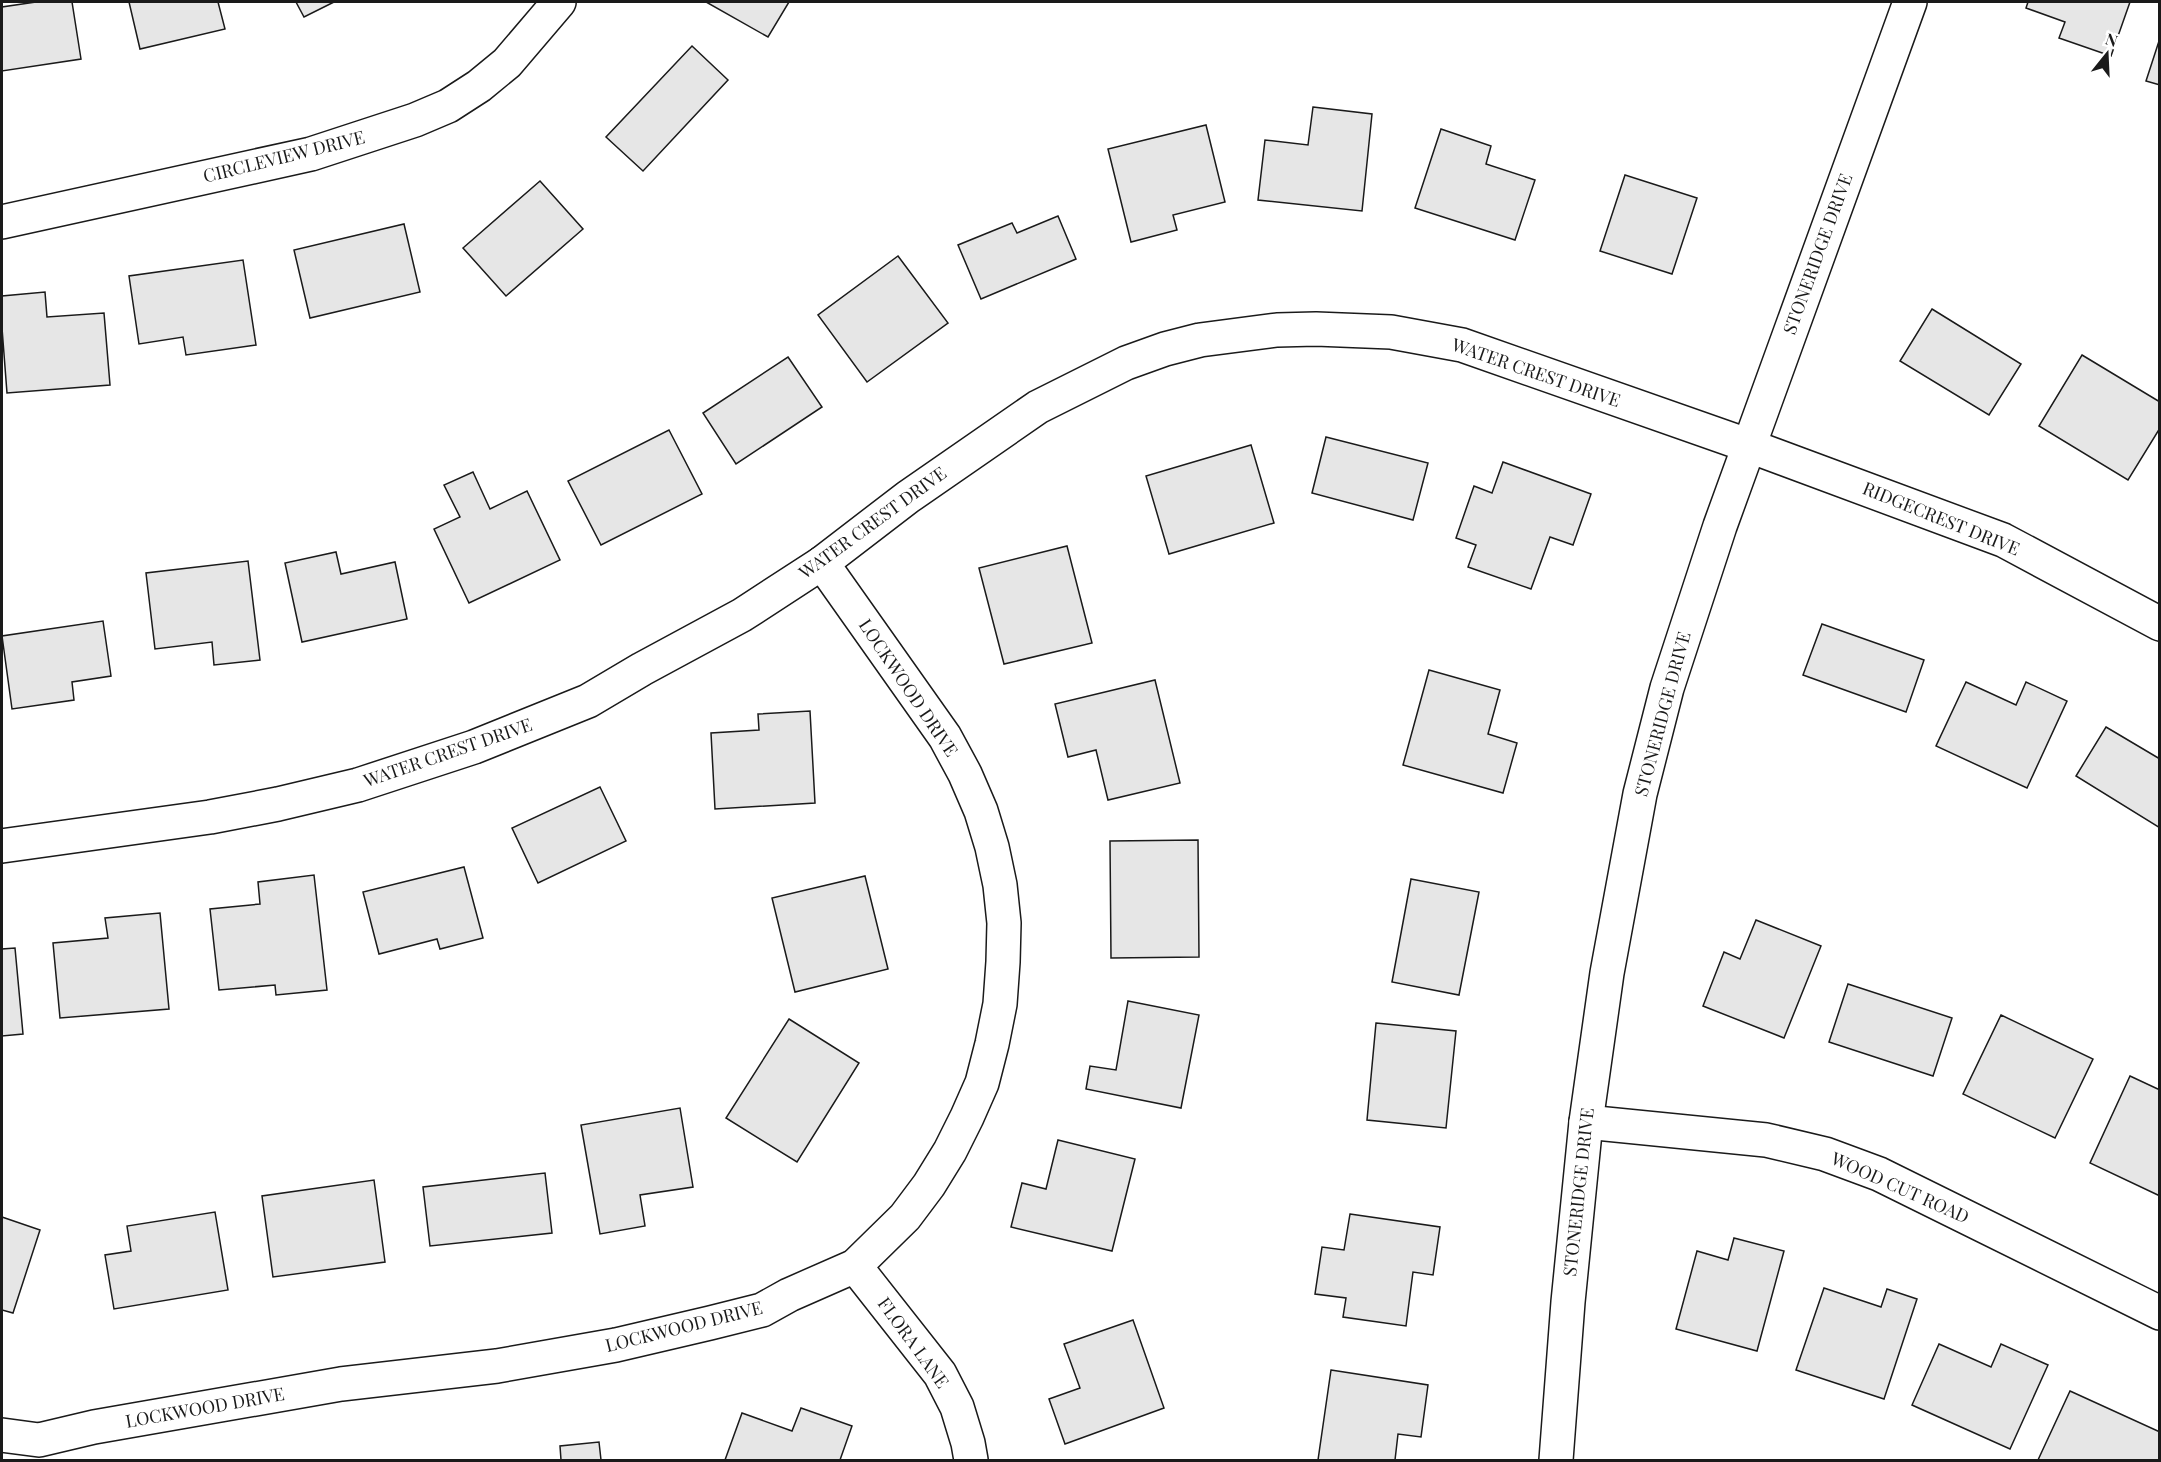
<svg xmlns="http://www.w3.org/2000/svg" width="2161" height="1462" viewBox="0 0 2161 1462" font-family="'Playfair Display',serif">
<style>
.building{fill:#e6e6e6;stroke:#1a1a1a;stroke-width:1.5}
.lines{fill:none;stroke-linecap:round;stroke-linejoin:round}
.street-casing{stroke:#1a1a1a;stroke-width:36}
.street{stroke:#fff;stroke-width:33}
.labels{text-anchor:middle;stroke-width:4.5;stroke-linejoin:round;paint-order:stroke}
.street-label{font-size:18px;fill:#1a1a1a;stroke:#fff}
</style>
<rect width="100%" height="100%" fill="#fff"/>
<g class="building">
<path d="M 36,2 L 72,2 L 81,59 L 2,71 L 2,7 Z"/>
<path d="M 129,2 L 218,2 L 225,29 L 140,49 Z"/>
<path d="M 296,2 L 334,2 L 304,17 Z"/>
<path d="M 706,2 L 789,2 L 768,37 Z"/>
<path d="M 2028,2 L 2130,2 L 2111,56 L 2059,38 L 2065,22 L 2026,8 Z"/>
<path d="M 2160,38 L 2160,85 L 2146,81 Z"/>
<path d="M 692,46 L 728,80 L 643,171 L 606,137 Z"/>
<path d="M 1313,107 L 1372,114 L 1362,211 L 1258,200 L 1265,140 L 1308,145 Z"/>
<path d="M 1206,125 L 1225,202 L 1173,215 L 1177,230 L 1131,242 L 1108,149 Z"/>
<path d="M 1441,129 L 1491,146 L 1486,164 L 1535,180 L 1515,240 L 1415,208 Z"/>
<path d="M 1625,175 L 1697,198 L 1672,274 L 1600,251 Z"/>
<path d="M 540,181 L 583,229 L 506,296 L 463,248 Z"/>
<path d="M 1058,216 L 1076,259 L 981,299 L 958,245 L 1012,223 L 1017,233 Z"/>
<path d="M 404,224 L 420,292 L 310,318 L 294,250 Z"/>
<path d="M 898,256 L 948,323 L 867,382 L 818,315 Z"/>
<path d="M 243,260 L 256,345 L 186,355 L 183,337 L 139,344 L 129,276 Z"/>
<path d="M 45,292 L 47,317 L 104,313 L 110,385 L 7,393 L 2,328 L 2,296 Z"/>
<path d="M 1932,309 L 2021,364 L 1989,415 L 1900,361 Z"/>
<path d="M 2082,355 L 2160,402 L 2160,428 L 2128,480 L 2039,426 Z"/>
<path d="M 788,357 L 822,407 L 736,464 L 703,413 Z"/>
<path d="M 669,430 L 702,494 L 601,545 L 568,481 Z"/>
<path d="M 1326,437 L 1428,463 L 1413,520 L 1312,493 Z"/>
<path d="M 1251,445 L 1274,523 L 1169,554 L 1146,476 Z"/>
<path d="M 1503,462 L 1591,494 L 1573,545 L 1550,537 L 1531,589 L 1468,567 L 1476,545 L 1456,538 L 1474,486 L 1492,493 Z"/>
<path d="M 473,472 L 490,509 L 527,491 L 560,560 L 469,603 L 434,529 L 460,517 L 444,485 Z"/>
<path d="M 1067,546 L 1092,643 L 1004,664 L 979,568 Z"/>
<path d="M 336,552 L 341,574 L 395,562 L 407,619 L 302,642 L 285,563 Z"/>
<path d="M 248,561 L 260,660 L 214,665 L 212,642 L 155,649 L 146,573 Z"/>
<path d="M 103,621 L 111,676 L 72,682 L 74,700 L 12,709 L 2,636 Z"/>
<path d="M 1822,624 L 1924,660 L 1906,712 L 1803,675 Z"/>
<path d="M 1429,670 L 1500,690 L 1488,734 L 1517,743 L 1503,793 L 1403,765 Z"/>
<path d="M 1155,680 L 1180,783 L 1108,800 L 1096,750 L 1068,757 L 1055,704 Z"/>
<path d="M 1966,682 L 2016,705 L 2026,682 L 2067,701 L 2027,788 L 1936,746 Z"/>
<path d="M 810,711 L 815,803 L 715,809 L 711,733 L 759,730 L 758,714 Z"/>
<path d="M 2106,727 L 2160,759 L 2160,828 L 2076,776 Z"/>
<path d="M 600,787 L 626,841 L 538,883 L 512,828 Z"/>
<path d="M 1198,840 L 1199,957 L 1111,958 L 1110,841 Z"/>
<path d="M 464,867 L 483,938 L 440,949 L 437,939 L 379,954 L 363,892 Z"/>
<path d="M 314,875 L 327,990 L 276,995 L 275,985 L 219,990 L 210,909 L 260,904 L 258,882 Z"/>
<path d="M 865,876 L 888,969 L 795,992 L 772,898 Z"/>
<path d="M 1411,879 L 1479,892 L 1459,995 L 1392,982 Z"/>
<path d="M 160,913 L 169,1009 L 60,1018 L 53,943 L 108,938 L 105,918 Z"/>
<path d="M 1756,920 L 1821,946 L 1784,1038 L 1703,1006 L 1724,952 L 1740,959 Z"/>
<path d="M 15,948 L 23,1034 L 2,1036 L 2,949 Z"/>
<path d="M 1848,984 L 1952,1018 L 1933,1076 L 1829,1042 Z"/>
<path d="M 1128,1001 L 1199,1015 L 1181,1108 L 1086,1089 L 1090,1066 L 1116,1070 Z"/>
<path d="M 2001,1015 L 2093,1059 L 2055,1138 L 1963,1094 Z"/>
<path d="M 789,1019 L 859,1063 L 797,1162 L 726,1118 Z"/>
<path d="M 1376,1023 L 1456,1031 L 1446,1128 L 1367,1120 Z"/>
<path d="M 2130,1076 L 2160,1090 L 2160,1196 L 2090,1163 Z"/>
<path d="M 680,1108 L 693,1187 L 640,1195 L 645,1226 L 600,1234 L 581,1125 Z"/>
<path d="M 1058,1140 L 1135,1159 L 1112,1251 L 1011,1227 L 1022,1183 L 1046,1189 Z"/>
<path d="M 545,1173 L 552,1233 L 430,1246 L 423,1187 Z"/>
<path d="M 374,1180 L 385,1262 L 273,1277 L 262,1196 Z"/>
<path d="M 215,1212 L 228,1290 L 114,1309 L 105,1255 L 131,1251 L 127,1226 Z"/>
<path d="M 1350,1214 L 1440,1227 L 1433,1275 L 1413,1272 L 1406,1326 L 1343,1317 L 1346,1298 L 1315,1294 L 1322,1247 L 1344,1250 Z"/>
<path d="M 2,1217 L 40,1230 L 13,1313 L 2,1310 Z"/>
<path d="M 1734,1238 L 1784,1251 L 1757,1351 L 1676,1329 L 1697,1251 L 1728,1260 Z"/>
<path d="M 1824,1288 L 1881,1307 L 1887,1289 L 1917,1299 L 1884,1399 L 1796,1370 Z"/>
<path d="M 1133,1320 L 1164,1408 L 1065,1444 L 1049,1399 L 1080,1388 L 1064,1344 Z"/>
<path d="M 1939,1344 L 1991,1367 L 2001,1344 L 2048,1365 L 2010,1449 L 1912,1405 Z"/>
<path d="M 1331,1370 L 1428,1385 L 1421,1437 L 1398,1434 L 1395,1460 L 1318,1460 Z"/>
<path d="M 2070,1391 L 2160,1432 L 2160,1460 L 2038,1460 Z"/>
<path d="M 801,1408 L 852,1426 L 840,1460 L 725,1460 L 742,1413 L 792,1431 Z"/>
<path d="M 599,1442 L 601,1460 L 561,1460 L 560,1446 Z"/>
</g>
<g class="lines">
<g class="street-casing">
<g id="street">
<path d="M 2,222 L 311,154 L 415,120 L 448,106 L 479,86 L 507,63 L 559,2"/>
<path d="M 2,846 L 210,817 L 278,804 L 358,785 L 474,747 L 588,701 L 642,669 L 742,615 L 822,563 L 908,497 L 1038,407 L 1126,363 L 1165,349 L 1200,340 L 1277,330 L 1316,329 L 1391,332 L 1462,345 L 1747,445 L 2003,540 L 2160,624"/>
<path d="M 1586,1122 L 1766,1140 L 1825,1154 L 1879,1174 L 2160,1313"/>
<path d="M 855,1266 L 940,1374 L 957,1407 L 968,1443 L 971,1460"/>
<path d="M 2,1435 L 39,1440 L 94,1427 L 341,1384 L 497,1366 L 616,1345 L 710,1323 L 762,1310 L 789,1295 L 855,1266 L 905,1217 L 929,1185 L 950,1151 L 967,1117 L 982,1083 L 992,1044 L 1000,1004 L 1003,962 L 1004,923 L 1000,885 L 992,847 L 981,811 L 965,774 L 945,737 L 822,563"/>
<path d="M 1556,1460 L 1568,1302 L 1586,1122 L 1607,973 L 1640,794 L 1667,688 L 1720,526 L 1910,2"/>
</g>
</g>
<use href="#street" class="street"/>
</g>
<g class="labels">
<g class="street-label">
<text transform="translate(284 157) rotate(-14)" y="6">CIRCLEVIEW DRIVE</text>
<text transform="translate(1818 254) rotate(-70)" y="6">STONERIDGE DRIVE</text>
<text transform="translate(1536 373) rotate(19)" y="6">WATER CREST DRIVE</text>
<text transform="translate(1941 519) rotate(22)" y="6">RIDGECREST DRIVE</text>
<text transform="translate(873 523) rotate(-36)" y="6">WATER CREST DRIVE</text>
<text transform="translate(908 688) rotate(56)" y="6">LOCKWOOD DRIVE</text>
<text transform="translate(1663 714) rotate(-75)" y="6">STONERIDGE DRIVE</text>
<text transform="translate(448 753) rotate(-19)" y="6">WATER CREST DRIVE</text>
<text transform="translate(1900 1188) rotate(24)" y="6">WOOD CUT ROAD</text>
<text transform="translate(1579 1192) rotate(-84)" y="6">STONERIDGE DRIVE</text>
<text transform="translate(684 1327) rotate(-14)" y="6">LOCKWOOD DRIVE</text>
<text transform="translate(913 1343) rotate(54)" y="6">FLORA LANE</text>
<text transform="translate(205 1408) rotate(-10)" y="6">LOCKWOOD DRIVE</text>
</g>
</g>
<rect width="2161" height="1462" fill="none" stroke="#1a1a1a" stroke-width="6"/>
<g transform="translate(2107 54) rotate(18)" stroke="#ffffff" stroke-width="4.5" paint-order="stroke">
<path d="M0-4.5L10 22L0 15L-10 22Z" fill="#1a1a1a"/>
<text y="-9" font-size="16" font-weight="bold" text-anchor="middle" fill="#1a1a1a">N</text>
</g>
</svg>
